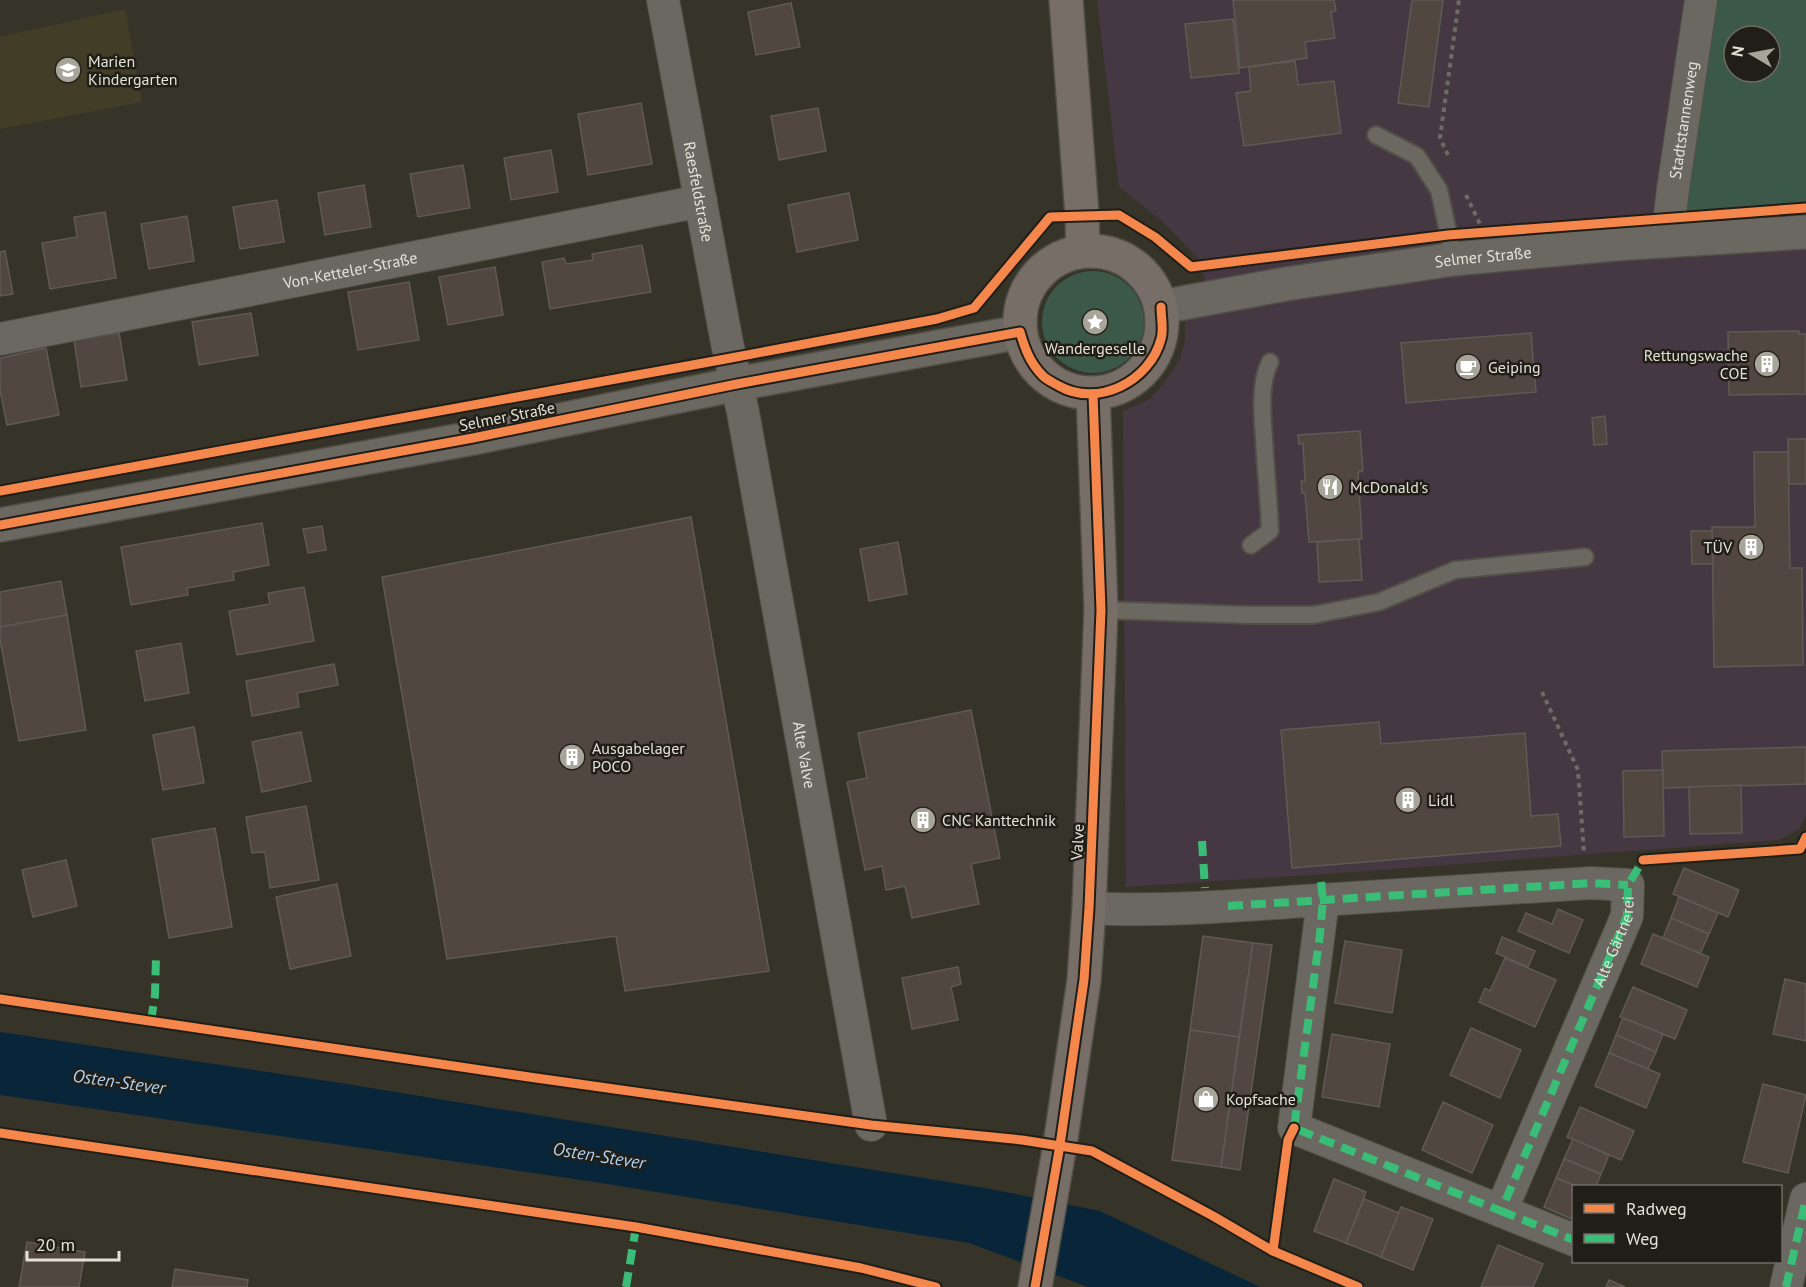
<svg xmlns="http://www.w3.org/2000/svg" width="1806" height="1287" viewBox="0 0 1806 1287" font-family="'PT Sans',sans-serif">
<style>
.commercial{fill:#453843}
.built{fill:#423d26}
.green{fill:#3c5849;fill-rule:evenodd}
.water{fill:#08253a}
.building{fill:#514640;stroke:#5f5a54;stroke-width:1.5}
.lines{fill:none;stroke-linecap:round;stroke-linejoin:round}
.lane-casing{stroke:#514f46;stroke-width:20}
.street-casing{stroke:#514f46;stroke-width:34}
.secondary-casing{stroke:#514f46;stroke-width:36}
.primary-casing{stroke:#514f46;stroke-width:36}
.path{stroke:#6e6c65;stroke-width:4;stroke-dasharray:4.5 4.5;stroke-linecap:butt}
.lane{stroke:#6a6860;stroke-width:16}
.street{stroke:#6a6860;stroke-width:32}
.secondary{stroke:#6a6860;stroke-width:33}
.primary{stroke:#776e68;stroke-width:33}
.quiet{stroke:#3abd76;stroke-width:8;stroke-dasharray:15 8;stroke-linecap:butt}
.cycleway-casing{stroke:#201e16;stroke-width:13}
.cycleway{stroke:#f5874c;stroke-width:9}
.labels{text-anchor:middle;stroke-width:5;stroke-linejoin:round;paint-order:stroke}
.poi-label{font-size:16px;fill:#e4e2d7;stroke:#201e16;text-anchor:start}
.street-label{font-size:16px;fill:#e4e2d7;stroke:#201e16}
.water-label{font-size:18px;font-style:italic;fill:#acd1f3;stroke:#201e16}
</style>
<rect width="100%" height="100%" fill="#363429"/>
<path class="commercial" d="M 1097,0 L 1696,0 L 1806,245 L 1806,815 L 1799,829 L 1779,840 L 1325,874 L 1126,887 L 1123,411 L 1150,399 L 1164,383 L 1180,359 L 1185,340 L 1185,313 L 1211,308 L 1200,260 L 1164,223 L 1119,187 Z"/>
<path class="built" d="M 125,9 L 142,102 L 0,129 L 0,37 Z"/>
<g class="green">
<path d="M 1712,0 L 1806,0 L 1806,216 L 1681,225 ZM 1734,36 L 1770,36 L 1770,72 L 1734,72 Z"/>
<circle cx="1093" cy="322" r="51"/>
</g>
<path class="water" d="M 0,1032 L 334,1082 L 985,1188 L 1100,1211 L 1260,1287 L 1088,1287 L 969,1243 L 595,1182 L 0,1095 Z"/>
<g class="building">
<path d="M 1233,0 L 1334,0 L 1336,11 L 1331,12 L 1335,38 L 1305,42 L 1307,58 L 1240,68 Z"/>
<path d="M 1412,0 L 1443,0 L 1429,107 L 1398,103 Z"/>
<path d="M 791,3 L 800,47 L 756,55 L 748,12 Z"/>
<path d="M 1233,19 L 1239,73 L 1191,78 L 1185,24 Z"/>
<path d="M 1295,61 L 1298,85 L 1334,81 L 1341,133 L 1244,146 L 1236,93 L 1251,91 L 1249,67 Z"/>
<path d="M 641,103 L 652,164 L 588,175 L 578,114 Z"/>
<path d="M 818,108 L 826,151 L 779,160 L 771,116 Z"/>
<path d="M 551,150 L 558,192 L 511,200 L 504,158 Z"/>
<path d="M 463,165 L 470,208 L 418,217 L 410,174 Z"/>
<path d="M 364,185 L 371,227 L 325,235 L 318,193 Z"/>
<path d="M 849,193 L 858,240 L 797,252 L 788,205 Z"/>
<path d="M 277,200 L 284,242 L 240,249 L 233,207 Z"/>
<path d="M 105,212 L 116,278 L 50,289 L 42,243 L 77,237 L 74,217 Z"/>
<path d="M 187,216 L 194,261 L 149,269 L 141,224 Z"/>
<path d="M 642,245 L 651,292 L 550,309 L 542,262 L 564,258 L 566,264 L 593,260 L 592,254 Z"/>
<path d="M 5,251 L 13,294 L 0,296 L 0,252 Z"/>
<path d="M 495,267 L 503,315 L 448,325 L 439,277 Z"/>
<path d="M 409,282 L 419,340 L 358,350 L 348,292 Z"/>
<path d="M 251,313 L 258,355 L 199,365 L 192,322 Z"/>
<path d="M 1799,331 L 1799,334 L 1806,334 L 1806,394 L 1729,395 L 1728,332 Z"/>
<path d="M 119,333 L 127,380 L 81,387 L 74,340 Z"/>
<path d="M 1531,333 L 1536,392 L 1406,403 L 1401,343 Z"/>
<path d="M 46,348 L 59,415 L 7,425 L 0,390 L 0,358 Z"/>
<path d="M 1605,416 L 1607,444 L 1594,445 L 1592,418 Z"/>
<path d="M 1360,431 L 1363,471 L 1358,472 L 1362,539 L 1309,542 L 1305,493 L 1302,493 L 1301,481 L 1305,481 L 1303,443 L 1299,444 L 1298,435 Z"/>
<path d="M 1788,439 L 1806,439 L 1806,484 L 1789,484 Z"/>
<path d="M 1754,452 L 1788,452 L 1790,568 L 1802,568 L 1803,665 L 1714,667 L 1712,527 L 1755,527 Z"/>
<path d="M 691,517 L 769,971 L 625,991 L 616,936 L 447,959 L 382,577 Z"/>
<path d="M 262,523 L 269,565 L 233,572 L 234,580 L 187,588 L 188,595 L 131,605 L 121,547 Z"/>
<path d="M 322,526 L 326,550 L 308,553 L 303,529 Z"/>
<path d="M 1691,531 L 1712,531 L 1713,564 L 1692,564 Z"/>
<path d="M 1359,539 L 1362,580 L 1319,582 L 1317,542 Z"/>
<path d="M 898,542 L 907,594 L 869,601 L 860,549 Z"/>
<path d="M 61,581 L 67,615 L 0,627 L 0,592 Z"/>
<path d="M 304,587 L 314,641 L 237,655 L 229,611 L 270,604 L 268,593 Z"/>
<path d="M 67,615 L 86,730 L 19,741 L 0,640 L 0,627 Z"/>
<path d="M 181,643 L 189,693 L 145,701 L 136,651 Z"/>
<path d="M 334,664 L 338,685 L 297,693 L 299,707 L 252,716 L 246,681 Z"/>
<path d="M 971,710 L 1000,858 L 971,864 L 979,904 L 912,918 L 905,886 L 886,890 L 882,866 L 865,870 L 847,782 L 867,778 L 858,733 Z"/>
<path d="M 1379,722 L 1381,744 L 1525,733 L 1531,816 L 1558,814 L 1561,846 L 1292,868 L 1281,730 Z"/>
<path d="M 194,727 L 204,783 L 163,790 L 153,735 Z"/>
<path d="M 301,732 L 311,781 L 262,792 L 252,742 Z"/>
<path d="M 1806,747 L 1806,784 L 1663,788 L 1662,751 Z"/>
<path d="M 1663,770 L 1664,836 L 1624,837 L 1623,771 Z"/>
<path d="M 1741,785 L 1742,833 L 1690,834 L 1689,787 Z"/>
<path d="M 306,806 L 319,880 L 270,888 L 265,852 L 252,853 L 246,817 Z"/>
<path d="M 215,828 L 232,927 L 169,938 L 152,839 Z"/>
<path d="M 66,860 L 77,906 L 33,917 L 22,870 Z"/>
<path d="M 1684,868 L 1739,890 L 1728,917 L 1673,894 Z"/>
<path d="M 337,884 L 351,956 L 290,969 L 276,897 Z"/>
<path d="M 1679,897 L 1718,913 L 1709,934 L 1671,918 Z"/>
<path d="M 1558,909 L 1583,920 L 1569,953 L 1518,931 L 1526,913 L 1552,924 Z"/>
<path d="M 1671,918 L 1709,934 L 1700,954 L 1663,938 Z"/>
<path d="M 1653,934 L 1709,957 L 1697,987 L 1641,964 Z"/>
<path d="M 1203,936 L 1253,943 L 1239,1037 L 1190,1030 Z"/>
<path d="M 1502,937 L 1535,951 L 1528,967 L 1496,953 Z"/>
<path d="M 1345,941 L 1402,950 L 1392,1013 L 1335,1003 Z"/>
<path d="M 1253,943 L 1272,945 L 1240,1170 L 1221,1167 Z"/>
<path d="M 1505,958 L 1556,980 L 1535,1027 L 1479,1002 L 1485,988 L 1490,991 Z"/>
<path d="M 958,967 L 961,984 L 951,987 L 958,1020 L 912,1029 L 902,978 Z"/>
<path d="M 1785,979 L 1806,984 L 1806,1041 L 1773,1034 Z"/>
<path d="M 1633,987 L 1687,1010 L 1675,1039 L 1620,1017 Z"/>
<path d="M 1623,1018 L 1663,1034 L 1656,1052 L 1616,1035 Z"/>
<path d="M 1471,1028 L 1521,1050 L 1500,1098 L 1450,1075 Z"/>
<path d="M 1190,1030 L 1239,1037 L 1221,1167 L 1172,1160 Z"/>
<path d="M 1332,1034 L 1390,1044 L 1379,1107 L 1322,1097 Z"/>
<path d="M 1616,1035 L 1656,1052 L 1648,1069 L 1609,1053 Z"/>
<path d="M 1609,1053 L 1660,1074 L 1646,1108 L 1595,1086 Z"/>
<path d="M 1763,1084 L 1806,1095 L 1788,1173 L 1743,1162 Z"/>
<path d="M 1443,1102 L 1493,1125 L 1472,1173 L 1422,1150 Z"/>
<path d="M 1580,1107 L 1634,1131 L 1621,1160 L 1567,1137 Z"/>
<path d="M 1573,1139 L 1609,1155 L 1601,1174 L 1564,1159 Z"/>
<path d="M 1564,1159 L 1601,1174 L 1596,1186 L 1576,1186 L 1556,1178 Z"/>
<path d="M 1556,1178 L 1576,1186 L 1574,1186 L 1574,1220 L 1544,1207 Z"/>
<path d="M 1334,1179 L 1366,1192 L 1346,1243 L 1314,1231 Z"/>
<path d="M 1364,1199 L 1399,1213 L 1381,1257 L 1346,1243 Z"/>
<path d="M 1401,1207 L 1433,1219 L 1413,1270 L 1381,1257 Z"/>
<path d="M 27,1242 L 85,1252 L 79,1287 L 19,1287 Z"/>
<path d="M 1498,1245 L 1543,1264 L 1533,1287 L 1481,1287 Z"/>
<path d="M 175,1269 L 248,1280 L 247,1287 L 172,1287 Z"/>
<path d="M 1609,1280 L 1625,1287 L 1606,1287 Z"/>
</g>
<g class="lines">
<g class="lane-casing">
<g id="lane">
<path d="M 1376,135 L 1417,156 L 1439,190 L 1454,259"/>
<path d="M 1251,545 L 1270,531 C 1269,506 1267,481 1265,456 C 1264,428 1257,387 1270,362"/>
<path d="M 1101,610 L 1252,615 L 1313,615 L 1379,602 L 1455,570 L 1585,557"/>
</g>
</g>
<g class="street-casing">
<g id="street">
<path id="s1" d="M 663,0 L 727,343 L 743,412 L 871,1125"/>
<path id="s2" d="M 1667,241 L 1673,189 L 1701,0"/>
<path id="s3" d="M 0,339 L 701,201"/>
<path d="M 1089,908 C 1160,912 1233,906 1304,901 C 1400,895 1496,889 1591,883 L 1628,885 L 1627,916 L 1501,1211 L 1294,1128 L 1323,900"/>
<path d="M 1501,1211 L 1574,1240"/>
<path d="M 1786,1287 L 1806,1199"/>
</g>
</g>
<g class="secondary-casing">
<g id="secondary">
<path id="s4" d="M 1161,307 L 1286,284 L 1454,259 L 1615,244 L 1806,232"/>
<path d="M 0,525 L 473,438 L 737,384 L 1020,332"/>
</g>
</g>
<g class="primary-casing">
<g id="primary">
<path d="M 1066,0 L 1082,215 L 1083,250"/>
<circle cx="1091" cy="322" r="71"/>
<path d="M 1035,1287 L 1060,1145 L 1084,980 L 1089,908 L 1101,610 L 1093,394"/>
</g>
</g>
<g class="path">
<path d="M 1448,155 L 1440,138 L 1459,0"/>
<path d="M 1466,195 L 1481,226"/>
<path d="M 1542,692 L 1578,770 L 1584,853"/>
</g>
<use href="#lane" class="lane"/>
<use href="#street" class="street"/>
<use href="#secondary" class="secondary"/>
<use href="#primary" class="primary"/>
<g class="quiet">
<path d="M 1202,841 L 1205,888"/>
<path id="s5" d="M 1321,882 L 1323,900 L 1320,934 L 1294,1128 L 1501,1211 L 1627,916 L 1628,885 L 1643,860 L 1649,860"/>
<path d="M 1228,906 L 1591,883 L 1628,885"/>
<path d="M 151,1021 L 155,995 L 156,957"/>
<path d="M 1501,1211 L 1574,1240"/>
<path d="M 626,1287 L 636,1227"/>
<path d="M 1786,1287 L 1806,1199"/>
</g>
<g class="cycleway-casing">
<g id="cycleway">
<path d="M 0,491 L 731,358 L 937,319 L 974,308 L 1050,217 L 1119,215 L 1155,237 L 1191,267 L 1448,235 L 1806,208"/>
<path d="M 0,525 L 473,438 L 737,384 L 1020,332 C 1025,349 1030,363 1043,376 C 1047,380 1054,383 1059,386 C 1098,408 1150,381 1161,339 C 1164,330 1161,317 1161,307"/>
<path d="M 1643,860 L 1800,849 L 1806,837"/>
<path d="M 0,999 L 529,1077 L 871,1125 L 1022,1140 L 1092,1151 L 1213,1216 L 1273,1251 L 1358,1287"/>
<path d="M 0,1133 L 636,1227 L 861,1268 L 936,1287"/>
<path d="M 1273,1251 L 1288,1140 L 1294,1128"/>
<path d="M 1035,1287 L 1060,1145 L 1084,980 L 1089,908 L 1101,610 L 1093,394"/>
</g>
</g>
<use href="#cycleway" class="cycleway"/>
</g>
<defs>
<g id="school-disc" transform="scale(1.35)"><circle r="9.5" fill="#a7a59a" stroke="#201e16"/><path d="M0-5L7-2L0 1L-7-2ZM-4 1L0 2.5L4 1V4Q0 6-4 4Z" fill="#fff"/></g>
<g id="sight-disc" transform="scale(1.35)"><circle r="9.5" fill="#a7a59a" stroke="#201e16"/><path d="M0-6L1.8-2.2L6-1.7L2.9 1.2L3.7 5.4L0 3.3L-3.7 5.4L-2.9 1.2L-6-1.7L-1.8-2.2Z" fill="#fff"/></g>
<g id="building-disc" transform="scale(1.35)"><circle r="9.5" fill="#a7a59a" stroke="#201e16"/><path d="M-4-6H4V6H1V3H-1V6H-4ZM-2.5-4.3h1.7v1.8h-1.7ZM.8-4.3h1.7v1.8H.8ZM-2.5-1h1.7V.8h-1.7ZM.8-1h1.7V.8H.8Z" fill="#fff"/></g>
<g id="cafe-disc" transform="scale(1.35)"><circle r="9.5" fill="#a7a59a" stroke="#201e16"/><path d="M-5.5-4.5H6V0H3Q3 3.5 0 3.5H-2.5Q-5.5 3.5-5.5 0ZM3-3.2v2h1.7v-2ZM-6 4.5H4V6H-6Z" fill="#fff"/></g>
<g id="restaurant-disc" transform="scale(1.35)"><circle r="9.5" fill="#a7a59a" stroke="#201e16"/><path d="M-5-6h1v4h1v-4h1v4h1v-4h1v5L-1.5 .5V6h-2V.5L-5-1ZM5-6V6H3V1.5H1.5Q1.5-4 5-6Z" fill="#fff"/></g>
<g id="shop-disc" transform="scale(1.35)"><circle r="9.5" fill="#a7a59a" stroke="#201e16"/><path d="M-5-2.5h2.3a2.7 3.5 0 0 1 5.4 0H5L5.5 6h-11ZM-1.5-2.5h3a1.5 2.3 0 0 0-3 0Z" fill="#fff"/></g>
</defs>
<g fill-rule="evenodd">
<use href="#school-disc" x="68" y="70"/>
<use href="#sight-disc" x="1095" y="322"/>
<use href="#building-disc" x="1767" y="364"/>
<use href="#cafe-disc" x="1468" y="367"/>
<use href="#restaurant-disc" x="1330" y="487"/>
<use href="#building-disc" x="1751" y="547"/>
<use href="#building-disc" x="572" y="757"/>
<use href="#building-disc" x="1408" y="800"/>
<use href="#building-disc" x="923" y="820"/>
<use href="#shop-disc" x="1206" y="1099"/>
</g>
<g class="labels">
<g class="poi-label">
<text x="88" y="67">Marien<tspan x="88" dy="18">Kindergarten</tspan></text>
<text x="1095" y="354" text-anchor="middle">Wandergeselle</text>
<text x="1748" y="361" text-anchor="end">Rettungswache<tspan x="1748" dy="18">COE</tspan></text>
<text x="1488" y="373">Geiping</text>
<text x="1350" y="493">McDonald's</text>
<text x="1732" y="553" text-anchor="end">TÜV</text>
<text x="592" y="754">Ausgabelager<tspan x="592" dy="18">POCO</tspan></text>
<text x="1428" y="806">Lidl</text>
<text x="942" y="826">CNC Kanttechnik</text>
<text x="1226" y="1105">Kopfsache</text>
</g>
<g class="street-label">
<text dy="6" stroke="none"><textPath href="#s2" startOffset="122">Stadtstannenweg</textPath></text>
<text dy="6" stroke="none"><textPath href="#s1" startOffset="195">Raesfeldstraße</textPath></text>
<text dy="6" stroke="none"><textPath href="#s4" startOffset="326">Selmer Straße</textPath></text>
<text dy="6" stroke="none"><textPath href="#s3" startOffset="357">Von-Ketteler-Straße</textPath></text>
<text transform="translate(507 416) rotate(-11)" y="6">Selmer Straße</text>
<text dy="6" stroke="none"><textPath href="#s1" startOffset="768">Alte Valve</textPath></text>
<text transform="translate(1077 842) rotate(-87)" y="6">Valve</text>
<text dy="6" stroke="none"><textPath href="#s5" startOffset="764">Alte Gärtnerei</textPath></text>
</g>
<g class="water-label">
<text transform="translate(119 1082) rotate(8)" y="6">Osten-Stever</text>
<text transform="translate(599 1156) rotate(9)" y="6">Osten-Stever</text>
</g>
</g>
<rect x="1572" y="1185" width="210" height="78" fill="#201e16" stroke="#6e6c63" stroke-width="1.5"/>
<rect x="1584" y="1204" width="30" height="9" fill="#f5874c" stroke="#6e6c63" stroke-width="1.5"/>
<text x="1626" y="1215" font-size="18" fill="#e4e2d7">Radweg</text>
<rect x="1584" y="1234" width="30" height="9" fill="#3abd76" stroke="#6e6c63" stroke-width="1.5"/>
<text x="1626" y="1245" font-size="18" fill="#e4e2d7">Weg</text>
<g transform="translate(1752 54) rotate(280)"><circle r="28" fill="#201e16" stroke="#6e6c63" stroke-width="1.5"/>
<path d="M0-4.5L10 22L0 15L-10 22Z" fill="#a7a59a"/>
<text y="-9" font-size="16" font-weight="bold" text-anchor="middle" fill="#e4e2d7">N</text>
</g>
<path d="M27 1251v9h92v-9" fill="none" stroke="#e4e2d7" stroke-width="3"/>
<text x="36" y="1251" font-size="18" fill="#e4e2d7" stroke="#201e16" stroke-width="4.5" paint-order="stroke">20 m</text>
</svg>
